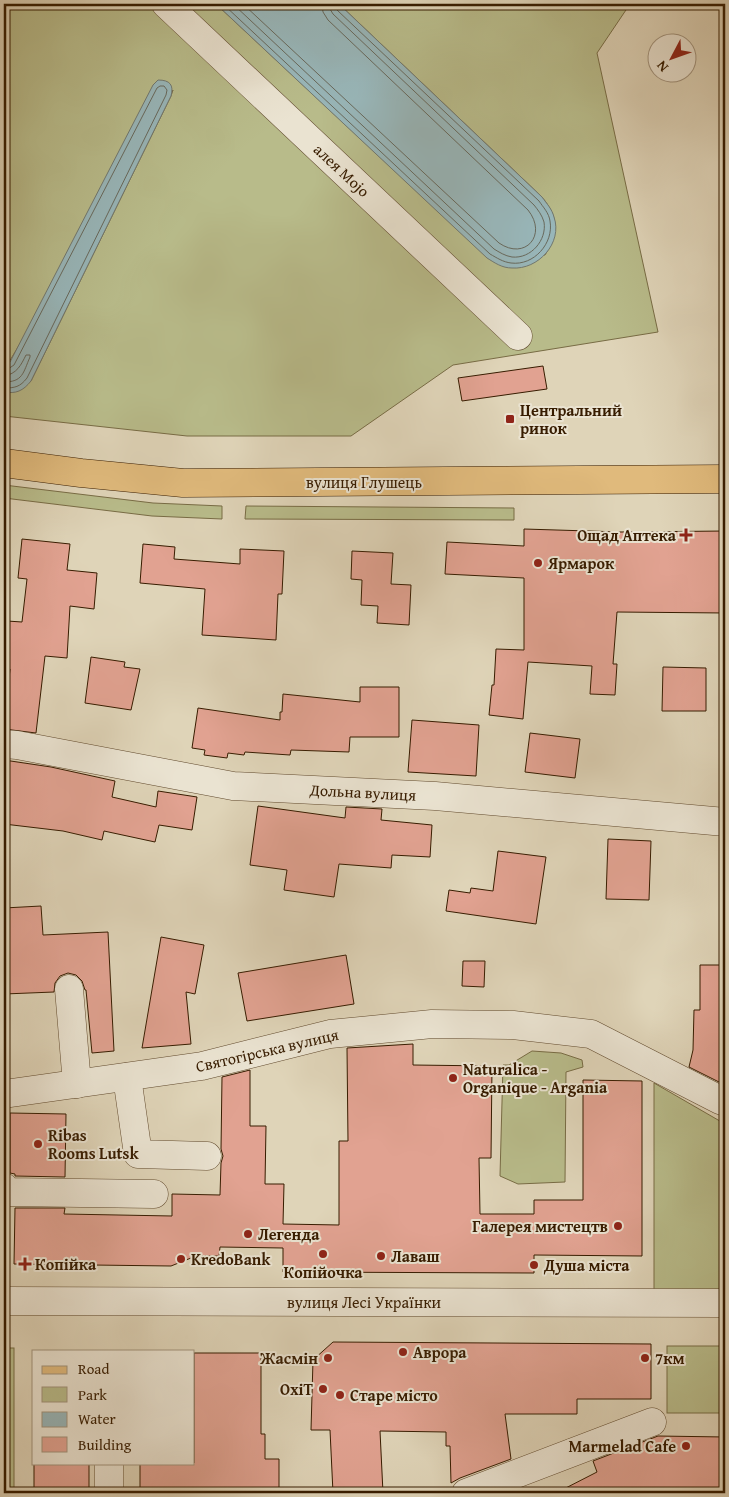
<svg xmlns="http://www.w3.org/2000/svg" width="729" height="1497" viewBox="0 0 729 1497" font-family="'Gentium Book Plus',serif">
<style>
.green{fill:#b8bb8a;stroke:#786c45}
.water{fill:#98b6b9;stroke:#71786f}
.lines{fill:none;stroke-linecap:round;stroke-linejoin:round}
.shore{stroke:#68695c;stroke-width:1}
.building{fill:#e1a291;stroke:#371c00}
.minor-casing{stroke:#614a2e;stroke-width:29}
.major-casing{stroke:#371c00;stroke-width:29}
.minor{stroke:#eae3d1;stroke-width:28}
.major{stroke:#e0ba7c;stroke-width:28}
.poi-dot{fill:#8f2418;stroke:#eae3d1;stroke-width:2}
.labels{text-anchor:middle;stroke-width:4;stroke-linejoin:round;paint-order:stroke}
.street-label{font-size:16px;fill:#371c00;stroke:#eae3d1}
.poi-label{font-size:16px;font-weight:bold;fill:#371c00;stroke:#eae3d1;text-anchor:start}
</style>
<rect width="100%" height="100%" fill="#dfd4b8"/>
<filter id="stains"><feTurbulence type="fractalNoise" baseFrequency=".004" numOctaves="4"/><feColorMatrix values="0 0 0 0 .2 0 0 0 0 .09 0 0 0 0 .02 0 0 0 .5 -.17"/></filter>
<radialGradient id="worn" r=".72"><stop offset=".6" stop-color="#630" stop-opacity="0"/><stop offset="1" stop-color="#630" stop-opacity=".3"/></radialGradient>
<g class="green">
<path d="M 4,4 L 216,4 L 487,257 L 545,255 C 559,233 559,218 542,197 L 339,4 L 630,4 L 597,53 L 658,332 L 453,365 L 351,436 L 187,436 L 4,416 L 4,392 L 6,393 L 31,381 L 171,96 L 173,90 L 9,362 L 4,365 Z"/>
<path d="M 4,485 L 153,503 L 222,506 L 222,519 L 152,516 L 4,498 Z"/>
<path d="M 246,506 L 514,508 L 514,520 L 245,519 Z"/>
<path d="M 532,1051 L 561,1053 L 582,1060 L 583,1067 L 566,1072 L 565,1182 L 518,1184 L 500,1176 L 503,1065 L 509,1065 Z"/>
<path d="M 654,1083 L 725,1124 L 725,1290 L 654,1290 Z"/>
<rect x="667" y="1346" width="58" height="67"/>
<rect x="4" y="1348" width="10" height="145"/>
</g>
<g class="water">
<path d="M 216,4 L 339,4 L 542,197 C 547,204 552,209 554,217 C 563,243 538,270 512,268 C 502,268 495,263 487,258 Z"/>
<path d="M 158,80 C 170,80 174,85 171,96 L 31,381 C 23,391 16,394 4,392 L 4,365 L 10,362 L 153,85 Z"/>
</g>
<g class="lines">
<g class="shore">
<path d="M 223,4 L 490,254 C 497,258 503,262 511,263 C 534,266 554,243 550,221 C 549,213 543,207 539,201 L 337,10 L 336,4"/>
<path d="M 233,4 L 494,249 C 499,252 505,256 512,257 C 531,259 547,240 544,222 C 542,215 538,210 534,205 L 333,14 L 330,9 L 329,4"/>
<path d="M 243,4 L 499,243 C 525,261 548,235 528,210 L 328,20 L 323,12 L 322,4"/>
<path d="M 4,369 L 8,369 L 14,365 L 157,88 L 160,86 L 164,86 L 167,90 L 166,95 L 27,378 C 20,387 15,388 4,388"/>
<path d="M 4,376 C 17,374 21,365 26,355 L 30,355 L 30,357 C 23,373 23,382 4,382"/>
</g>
</g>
<g class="building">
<path d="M 543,366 L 547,389 L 462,401 L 458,378 Z"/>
<path d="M 524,529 L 621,532 L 725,531 L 725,613 L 617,612 L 613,664 L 617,664 L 615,695 L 590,694 L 592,666 L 528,662 L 523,719 L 489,715 L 492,685 L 494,685 L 496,649 L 524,650 L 524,578 L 445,574 L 447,542 L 524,546 Z"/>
<path d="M 22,539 L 70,544 L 67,570 L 97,573 L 94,609 L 70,606 L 67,658 L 45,656 L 36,733 L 4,729 L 10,669 L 5,668 L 7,646 L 6,646 L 7,621 L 22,622 L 27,579 L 18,578 Z"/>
<path d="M 143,544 L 175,547 L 174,559 L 240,564 L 240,549 L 284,551 L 282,594 L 278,594 L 276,640 L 202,635 L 205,589 L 140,583 Z"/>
<path d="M 352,551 L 393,553 L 391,584 L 411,585 L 409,625 L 377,623 L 378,606 L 361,605 L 362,580 L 351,579 Z"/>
<path d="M 91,657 L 125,662 L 124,667 L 140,669 L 131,710 L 85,703 Z"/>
<path d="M 663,667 L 706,668 L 706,711 L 662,711 Z"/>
<path d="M 360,687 L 399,687 L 399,737 L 350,737 L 349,752 L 291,750 L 290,755 L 245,752 L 244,755 L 228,753 L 227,758 L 204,755 L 205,750 L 192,748 L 198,708 L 280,720 L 280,712 L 282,712 L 283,694 L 360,702 Z"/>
<path d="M 412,720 L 479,725 L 476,776 L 408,772 Z"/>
<path d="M 530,733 L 580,739 L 575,778 L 525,772 Z"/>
<path d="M 4,760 L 51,767 L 115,781 L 112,797 L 156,807 L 158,791 L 197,797 L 192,830 L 159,825 L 155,842 L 104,831 L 102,840 L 63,831 L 4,824 Z"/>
<path d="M 258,806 L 345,818 L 346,807 L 382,809 L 381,820 L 432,825 L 430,857 L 392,855 L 391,868 L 339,864 L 334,897 L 284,890 L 287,870 L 250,865 Z"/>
<path d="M 608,839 L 651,841 L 649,900 L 606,899 Z"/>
<path d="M 498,851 L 546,857 L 536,924 L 446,911 L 449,890 L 470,893 L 471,888 L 493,891 Z"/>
<path d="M 41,906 L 43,935 L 108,932 L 114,1051 L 92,1053 L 86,990 L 85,990 L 82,981 L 76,975 L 68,973 L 60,976 L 55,983 L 54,992 L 4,994 L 4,908 Z"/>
<path d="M 161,937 L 204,945 L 195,994 L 186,992 L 191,1044 L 142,1048 Z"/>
<path d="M 346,955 L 354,1004 L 247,1021 L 238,973 Z"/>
<path d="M 463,961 L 485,961 L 484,987 L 462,986 Z"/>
<path d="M 700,965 L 725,965 L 725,1085 L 689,1067 L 693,1050 L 694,1010 L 700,1010 Z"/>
<path d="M 413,1044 L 413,1065 L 492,1066 L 491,1158 L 479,1158 L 480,1214 L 534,1214 L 534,1200 L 583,1200 L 583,1080 L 642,1081 L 642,1256 L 534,1255 L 534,1273 L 283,1272 L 283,1248 L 220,1247 L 219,1256 L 196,1256 L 171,1266 L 14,1264 L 15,1208 L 65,1208 L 64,1214 L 172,1216 L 172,1194 L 220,1195 L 221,1163 L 223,1156 L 221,1149 L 222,1077 L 250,1070 L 250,1126 L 266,1126 L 265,1184 L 284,1184 L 283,1224 L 339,1225 L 339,1141 L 348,1141 L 347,1048 Z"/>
<path d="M 10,1113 L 66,1114 L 65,1177 L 15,1176 L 15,1174 L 10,1173 Z"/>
<path d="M 333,1342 L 651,1344 L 651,1399 L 577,1399 L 577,1414 L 505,1414 L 511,1459 L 460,1478 L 451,1483 L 450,1446 L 446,1446 L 446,1432 L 380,1431 L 383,1493 L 333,1493 L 330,1430 L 311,1430 L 313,1360 Z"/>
<path d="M 194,1353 L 261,1353 L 261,1434 L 265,1434 L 265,1459 L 279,1459 L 279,1493 L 140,1493 L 140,1463 L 194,1463 Z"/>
<path d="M 658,1436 L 725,1437 L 725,1493 L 556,1493 L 597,1472 L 593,1461 Z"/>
<rect x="34" y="1463" width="55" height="30"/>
</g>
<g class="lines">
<g class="minor-casing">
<g id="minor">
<path d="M 166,4 L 518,336"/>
<path d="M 4,744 L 17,745 L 233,786 L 435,796 L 725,822"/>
<path d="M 69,989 L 77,1084"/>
<path d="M 127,1077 L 138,1154 L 207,1156"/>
<path d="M 4,1094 L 202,1066 L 330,1034 L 432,1024 L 513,1025 L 591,1034 L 720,1100 L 725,1102"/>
<path d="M 4,1187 L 7,1192 L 154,1194"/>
<path d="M 4,1301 L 725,1303"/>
<path d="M 109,1493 L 109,1463"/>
<path d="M 466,1493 L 652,1422"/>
</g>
</g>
<g class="major-casing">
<path id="major" d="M 4,463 L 81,473 L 183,483 L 725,479"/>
</g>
<use href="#minor" class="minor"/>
<use href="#major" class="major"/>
</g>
<g class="poi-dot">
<rect x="505" y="414" width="10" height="10" rx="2.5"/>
<path d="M683.5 527.5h5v5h5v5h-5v5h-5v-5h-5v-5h5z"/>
<circle cx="538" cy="563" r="5"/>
<circle cx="453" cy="1078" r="5"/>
<circle cx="38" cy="1144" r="5"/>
<circle cx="618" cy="1226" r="5"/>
<circle cx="248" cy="1234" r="5"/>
<circle cx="323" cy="1254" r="5"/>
<circle cx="381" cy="1256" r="5"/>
<circle cx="181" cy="1259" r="5"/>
<path d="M22.5 1256.5h5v5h5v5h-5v5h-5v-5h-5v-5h5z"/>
<circle cx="534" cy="1265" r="5"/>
<circle cx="403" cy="1352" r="5"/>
<circle cx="328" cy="1358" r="5"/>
<circle cx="645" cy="1358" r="5"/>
<circle cx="323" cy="1389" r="5"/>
<circle cx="340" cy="1395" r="5"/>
<circle cx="686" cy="1446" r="5"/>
</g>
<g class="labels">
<g class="street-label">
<text transform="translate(342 170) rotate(43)" y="6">алея Mojo</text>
<text x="364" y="488">вулиця Глушець</text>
<text transform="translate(363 792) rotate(3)" y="6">Дольна вулиця</text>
<text transform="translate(267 1050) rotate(-13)" y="6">Святогірська вулиця</text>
<text x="364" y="1308">вулиця Лесі Українки</text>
</g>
<g class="poi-label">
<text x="520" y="416">Центральний<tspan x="520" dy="18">ринок</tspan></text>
<text x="676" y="541" text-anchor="end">Ощад Аптека</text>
<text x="548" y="569">Ярмарок</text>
<text x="463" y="1075">Naturalica -<tspan x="463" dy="18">Organique - Argania</tspan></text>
<text x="48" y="1141">Ribas<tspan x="48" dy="18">Rooms Lutsk</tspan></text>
<text x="608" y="1232" text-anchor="end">Галерея мистецтв</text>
<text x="258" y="1240">Легенда</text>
<text x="391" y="1262">Лаваш</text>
<text x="191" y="1265">KredoBank</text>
<text x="35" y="1270">Копійка</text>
<text x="544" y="1271">Душа міста</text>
<text x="323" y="1278" text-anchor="middle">Копійочка</text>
<text x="413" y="1358">Аврора</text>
<text x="318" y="1364" text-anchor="end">Жасмін</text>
<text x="655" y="1364">7км</text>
<text x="313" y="1395" text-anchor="end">OxiT</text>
<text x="350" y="1401">Старе місто</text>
<text x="676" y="1452" text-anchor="end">Marmelad Cafe</text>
</g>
</g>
<rect width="729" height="1497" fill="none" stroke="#dfd4b8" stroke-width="20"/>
<rect x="5" y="5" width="719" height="1487" fill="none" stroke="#371c00" stroke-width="2.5"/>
<rect x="10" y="10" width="709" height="1477" fill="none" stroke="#371c00"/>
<rect x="32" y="1350" width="162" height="115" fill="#eae3d1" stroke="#a2937d"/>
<rect x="42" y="1366" width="25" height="8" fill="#e0ba7c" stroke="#a2937d"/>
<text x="78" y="1374" font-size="15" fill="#371c00">Road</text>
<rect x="42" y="1387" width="25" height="15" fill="#b8bb8a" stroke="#a2937d"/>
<text x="78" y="1400" font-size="15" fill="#371c00">Park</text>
<rect x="42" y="1412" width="25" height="15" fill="#98b6b9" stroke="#a2937d"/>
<text x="78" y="1424" font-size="15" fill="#371c00">Water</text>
<rect x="42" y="1437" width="25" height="15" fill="#e1a291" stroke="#a2937d"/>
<text x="78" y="1450" font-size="15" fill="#371c00">Building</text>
<g transform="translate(672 58) rotate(229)"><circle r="24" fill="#eae3d1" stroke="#a2937d"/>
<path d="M0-4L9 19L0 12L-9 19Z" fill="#8f2418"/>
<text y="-8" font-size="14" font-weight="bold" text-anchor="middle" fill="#371c00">N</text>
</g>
<rect width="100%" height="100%" filter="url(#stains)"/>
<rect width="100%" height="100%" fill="url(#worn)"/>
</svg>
